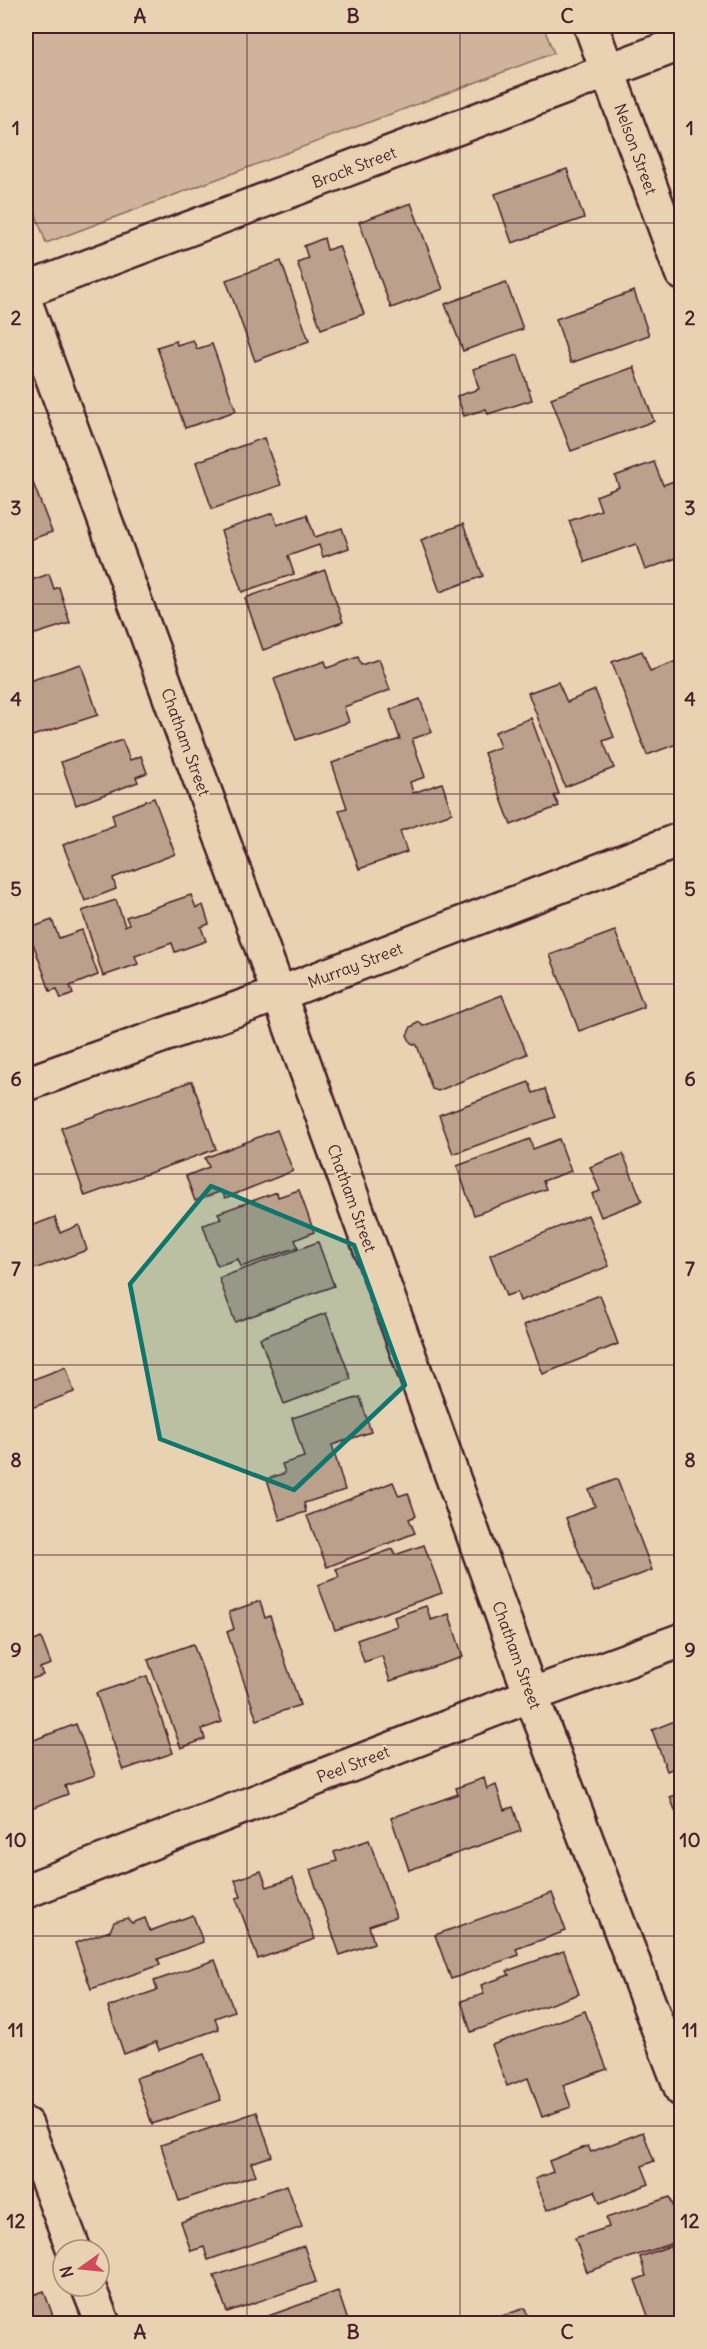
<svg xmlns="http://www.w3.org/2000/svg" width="707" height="2349" viewBox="0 0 707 2349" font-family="Delius,sans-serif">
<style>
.green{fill:#cfb49b;stroke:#8c6a63;stroke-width:1.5}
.building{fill:#bba08c;stroke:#4a1f2b;stroke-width:1.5}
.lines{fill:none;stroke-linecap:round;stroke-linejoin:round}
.minor-casing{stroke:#4a1f2b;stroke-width:38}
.minor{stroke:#e8d2b1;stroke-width:33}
.marked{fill:#0f766e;fill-opacity:0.2;stroke:#0f766e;stroke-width:4.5;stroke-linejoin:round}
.grid{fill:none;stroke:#4a1f2b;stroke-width:1.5;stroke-opacity:0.55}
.labels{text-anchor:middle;stroke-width:4.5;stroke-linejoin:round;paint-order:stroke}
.street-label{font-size:16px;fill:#4a1f2b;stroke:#e8d2b1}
.neatline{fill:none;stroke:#4a1f2b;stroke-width:2}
.grid-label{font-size:20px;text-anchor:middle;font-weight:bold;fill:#4a1f2b}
</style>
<rect width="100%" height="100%" fill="#e8d2b1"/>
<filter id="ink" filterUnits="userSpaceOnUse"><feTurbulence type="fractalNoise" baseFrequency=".0167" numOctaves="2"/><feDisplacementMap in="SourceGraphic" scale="12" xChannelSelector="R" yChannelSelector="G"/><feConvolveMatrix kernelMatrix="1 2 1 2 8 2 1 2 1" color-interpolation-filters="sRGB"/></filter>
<g filter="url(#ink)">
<path class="green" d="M 26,26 L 543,26 L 554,53 L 46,243 L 26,186 Z"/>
<g class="building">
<path d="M 567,169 L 584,218 L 512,243 L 495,194 Z"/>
<path d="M 411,203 L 443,289 L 391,308 L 359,222 Z"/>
<path d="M 324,238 L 327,250 L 339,246 L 364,314 L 321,329 L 297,262 L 308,258 L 304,246 Z"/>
<path d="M 281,261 L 309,341 L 255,361 L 226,280 Z"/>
<path d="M 506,282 L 523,329 L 463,351 L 445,304 Z"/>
<path d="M 634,291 L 649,335 L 571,363 L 556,319 Z"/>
<path d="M 193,340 L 197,349 L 212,344 L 236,411 L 185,428 L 157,347 L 176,341 L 177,345 Z"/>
<path d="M 518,355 L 532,400 L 488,414 L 486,409 L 464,416 L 457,396 L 479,389 L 473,369 Z"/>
<path d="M 634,367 L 654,421 L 571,451 L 551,398 Z"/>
<path d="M 264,438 L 281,485 L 212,509 L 196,462 Z"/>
<path d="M 654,462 L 663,485 L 674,481 L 682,501 L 682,523 L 679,524 L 682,532 L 682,556 L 645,570 L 636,544 L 585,562 L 569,521 L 601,510 L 596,496 L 619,487 L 615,476 Z"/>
<path d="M 30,475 L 52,532 L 26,541 L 26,477 Z"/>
<path d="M 273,513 L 277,525 L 307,515 L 315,537 L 342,528 L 349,548 L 323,557 L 319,545 L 288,556 L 294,574 L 242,592 L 221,531 Z"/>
<path d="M 463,524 L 483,576 L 440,592 L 421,540 Z"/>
<path d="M 325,570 L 343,622 L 263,650 L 245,598 Z"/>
<path d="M 49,574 L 54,589 L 59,587 L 70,623 L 26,637 L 26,582 Z"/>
<path d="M 642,651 L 650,671 L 682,659 L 682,742 L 647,755 L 612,662 Z"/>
<path d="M 358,657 L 361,665 L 379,659 L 390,690 L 344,707 L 349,722 L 296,740 L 274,679 L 325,661 L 327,668 Z"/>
<path d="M 81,664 L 98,715 L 26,738 L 26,682 Z"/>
<path d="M 558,682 L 567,702 L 595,690 L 614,737 L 603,741 L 614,768 L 565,787 L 528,693 Z"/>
<path d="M 420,699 L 432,732 L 412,739 L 425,777 L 410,782 L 413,793 L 442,783 L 452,813 L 400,831 L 407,852 L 359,869 L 339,810 L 347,808 L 332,763 L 400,739 L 390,710 Z"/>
<path d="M 531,718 L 559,794 L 554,796 L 559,806 L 511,825 L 484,753 L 500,747 L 495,732 Z"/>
<path d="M 122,740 L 130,760 L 141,756 L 147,773 L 136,777 L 138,782 L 76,805 L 61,762 Z"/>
<path d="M 154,798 L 175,854 L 113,878 L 116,889 L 85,901 L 63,845 L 115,825 L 112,814 Z"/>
<path d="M 191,895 L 196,908 L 203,905 L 209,924 L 201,927 L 206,941 L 175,952 L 172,943 L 135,956 L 138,964 L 103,976 L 82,911 L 116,900 L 125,926 L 129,924 L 126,917 Z"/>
<path d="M 52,920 L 59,938 L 82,930 L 98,975 L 70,986 L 73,994 L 61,999 L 57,989 L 50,991 L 28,929 Z"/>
<path d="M 615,931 L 644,1007 L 579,1031 L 550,955 Z"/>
<path d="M 502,995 L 527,1054 L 438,1091 L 432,1089 L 417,1045 L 411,1043 L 407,1035 L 411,1027 L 419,1022 L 423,1026 Z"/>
<path d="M 192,1081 L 216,1149 L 85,1196 L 61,1128 Z"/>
<path d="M 529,1082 L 533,1093 L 545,1089 L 555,1117 L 453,1154 L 439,1115 Z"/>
<path d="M 277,1130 L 293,1171 L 225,1198 L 222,1191 L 195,1201 L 186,1176 L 209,1167 L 205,1158 Z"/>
<path d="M 530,1139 L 533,1149 L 559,1139 L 571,1171 L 543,1181 L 546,1189 L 474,1215 L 457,1166 Z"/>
<path d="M 623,1154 L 642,1201 L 601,1217 L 592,1194 L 600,1191 L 590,1167 Z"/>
<path d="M 299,1190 L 314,1232 L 295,1240 L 298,1247 L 241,1267 L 238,1259 L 217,1266 L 203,1225 L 221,1219 L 218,1213 L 277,1192 L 278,1197 Z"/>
<path d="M 588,1215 L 609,1266 L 520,1301 L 517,1292 L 506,1296 L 490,1255 Z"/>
<path d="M 55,1217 L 60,1233 L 79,1225 L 87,1250 L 26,1272 L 26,1228 Z"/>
<path d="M 318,1242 L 334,1286 L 235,1322 L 219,1278 Z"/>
<path d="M 600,1295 L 618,1344 L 543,1374 L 524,1325 Z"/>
<path d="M 326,1313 L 351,1379 L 284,1404 L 260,1338 Z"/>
<path d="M 66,1367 L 74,1392 L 26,1410 L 26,1382 Z"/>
<path d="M 360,1397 L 371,1432 L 332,1445 L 345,1490 L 304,1503 L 306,1512 L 280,1520 L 267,1479 L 285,1473 L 282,1464 L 304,1457 L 292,1418 Z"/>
<path d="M 617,1479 L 652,1570 L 594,1592 L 566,1518 L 595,1506 L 589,1490 Z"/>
<path d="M 393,1482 L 399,1496 L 408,1493 L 416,1516 L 409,1519 L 415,1533 L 327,1567 L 307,1516 Z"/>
<path d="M 424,1545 L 442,1593 L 335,1630 L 318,1585 L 339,1577 L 336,1569 L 393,1549 L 395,1555 Z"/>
<path d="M 26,1583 L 33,1603 L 26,1606 Z"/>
<path d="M 260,1601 L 265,1618 L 270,1616 L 300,1705 L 257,1720 L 227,1632 L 234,1629 L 229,1612 Z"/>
<path d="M 426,1606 L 431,1620 L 449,1614 L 463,1657 L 390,1681 L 382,1656 L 364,1662 L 357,1640 L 397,1626 L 394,1617 Z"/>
<path d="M 26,1627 L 32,1642 L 41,1638 L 51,1664 L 40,1668 L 43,1675 L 26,1681 Z"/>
<path d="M 193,1644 L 222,1722 L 202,1729 L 205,1739 L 181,1748 L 148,1660 Z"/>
<path d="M 147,1676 L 173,1753 L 123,1770 L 96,1693 Z"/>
<path d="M 682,1718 L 682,1765 L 667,1771 L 652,1730 Z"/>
<path d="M 76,1724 L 95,1775 L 65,1786 L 68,1794 L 26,1810 L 26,1743 Z"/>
<path d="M 484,1778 L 487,1789 L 496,1785 L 504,1810 L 513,1807 L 521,1831 L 409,1870 L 391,1818 L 458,1794 L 456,1788 Z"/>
<path d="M 682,1793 L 682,1828 L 670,1797 Z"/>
<path d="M 369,1840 L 396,1917 L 369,1926 L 374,1943 L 340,1955 L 310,1870 L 337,1861 L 334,1852 Z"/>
<path d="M 261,1871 L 267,1887 L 293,1878 L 315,1939 L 258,1959 L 236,1898 L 241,1897 L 235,1880 Z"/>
<path d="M 552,1893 L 566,1931 L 516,1949 L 519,1955 L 451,1979 L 435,1935 Z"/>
<path d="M 193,1915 L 203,1942 L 158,1959 L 160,1965 L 91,1989 L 75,1943 L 110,1931 L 114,1922 L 127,1918 L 132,1923 L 145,1918 L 150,1931 Z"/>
<path d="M 564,1951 L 579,1994 L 471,2032 L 461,2001 L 484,1994 L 481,1985 L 509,1975 L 507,1971 Z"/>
<path d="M 215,1960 L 234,2011 L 215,2018 L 219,2029 L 159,2050 L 156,2042 L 124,2054 L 108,2007 L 157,1990 L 154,1981 Z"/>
<path d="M 585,2011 L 607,2069 L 563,2085 L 571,2107 L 542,2117 L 528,2078 L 507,2086 L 492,2045 Z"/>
<path d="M 204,2054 L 221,2100 L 152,2124 L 136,2078 Z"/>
<path d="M 257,2112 L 272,2156 L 251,2163 L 256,2175 L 179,2201 L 161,2145 Z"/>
<path d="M 643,2132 L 654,2161 L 642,2166 L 649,2184 L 600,2203 L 595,2191 L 547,2210 L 535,2179 L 553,2172 L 549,2161 L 588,2146 L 591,2152 Z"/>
<path d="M 287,2185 L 302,2227 L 208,2260 L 204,2247 L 191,2251 L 181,2222 Z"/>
<path d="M 670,2197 L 682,2232 L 682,2240 L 587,2272 L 575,2238 L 609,2227 L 606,2218 Z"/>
<path d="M 304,2246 L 316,2282 L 227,2312 L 214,2276 Z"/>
<path d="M 670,2246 L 677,2265 L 682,2263 L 682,2324 L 651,2324 L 635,2280 L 646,2276 L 640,2257 Z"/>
<path d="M 26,2276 L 33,2295 L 44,2291 L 54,2319 L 44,2324 L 26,2324 Z"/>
<path d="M 338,2291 L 349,2324 L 246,2324 Z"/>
<path d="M 525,2308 L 530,2324 L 482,2324 L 482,2323 Z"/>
<path d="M 605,2315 L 607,2324 L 582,2324 Z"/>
</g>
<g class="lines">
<g class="minor-casing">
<g id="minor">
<path d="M 591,26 L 682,273"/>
<path d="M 26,290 L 682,43"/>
<path d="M 26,305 L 279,994 L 531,1695 L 682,2090"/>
<path d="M 26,1084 L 279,994 L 682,839"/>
<path d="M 26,1891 L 531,1695 L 682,1640"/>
<path d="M 26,2125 L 74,2250"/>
<path d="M 88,2286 L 103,2324"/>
</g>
</g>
<use href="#minor" class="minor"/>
</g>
</g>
<path class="marked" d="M 211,1186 L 354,1245 L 405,1385 L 294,1490 L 160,1439 L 130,1284 Z"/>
<path class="grid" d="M 247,26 L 247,2324M 460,26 L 460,2324M 26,223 L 682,223M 26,413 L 682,413M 26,604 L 682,604M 26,794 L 682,794M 26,984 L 682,984M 26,1174 L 682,1174M 26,1365 L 682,1365M 26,1555 L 682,1555M 26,1745 L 682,1745M 26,1936 L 682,1936M 26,2126 L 682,2126"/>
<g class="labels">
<g class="street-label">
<text transform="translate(636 149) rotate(70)" y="6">Nelson Street</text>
<text transform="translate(354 167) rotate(-21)" y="6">Brock Street</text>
<text transform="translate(186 742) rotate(70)" y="6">Chatham Street</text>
<text transform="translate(355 965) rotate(-21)" y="6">Murray Street</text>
<text transform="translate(352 1198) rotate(70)" y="6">Chatham Street</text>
<text transform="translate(517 1655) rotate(70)" y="6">Chatham Street</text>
<text transform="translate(353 1764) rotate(-21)" y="6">Peel Street</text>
</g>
</g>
<rect width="707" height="2349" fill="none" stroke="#e8d2b1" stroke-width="66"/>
<g transform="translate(81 2268) rotate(255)"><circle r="28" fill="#e8d2b1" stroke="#a98a7b" stroke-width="1.5"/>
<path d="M0-4.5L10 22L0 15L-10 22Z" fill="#d1495b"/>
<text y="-9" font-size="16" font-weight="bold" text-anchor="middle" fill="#4a1f2b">N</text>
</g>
<rect x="33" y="33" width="641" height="2283" class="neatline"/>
<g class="grid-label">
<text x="140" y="23">A</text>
<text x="353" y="23">B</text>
<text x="567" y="23">C</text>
<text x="16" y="135">1</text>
<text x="690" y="135">1</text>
<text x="16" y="325">2</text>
<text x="690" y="325">2</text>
<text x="16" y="515">3</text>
<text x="690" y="515">3</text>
<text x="16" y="706">4</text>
<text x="690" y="706">4</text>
<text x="16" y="896">5</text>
<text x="690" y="896">5</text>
<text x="16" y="1086">6</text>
<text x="690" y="1086">6</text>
<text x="16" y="1276">7</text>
<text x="690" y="1276">7</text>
<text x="16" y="1467">8</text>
<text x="690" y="1467">8</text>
<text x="16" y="1657">9</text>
<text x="690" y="1657">9</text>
<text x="16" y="1847">10</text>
<text x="690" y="1847">10</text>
<text x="16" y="2037">11</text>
<text x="690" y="2037">11</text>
<text x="16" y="2228">12</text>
<text x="690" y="2228">12</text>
<text x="140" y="2339">A</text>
<text x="353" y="2339">B</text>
<text x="567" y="2339">C</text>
</g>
</svg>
